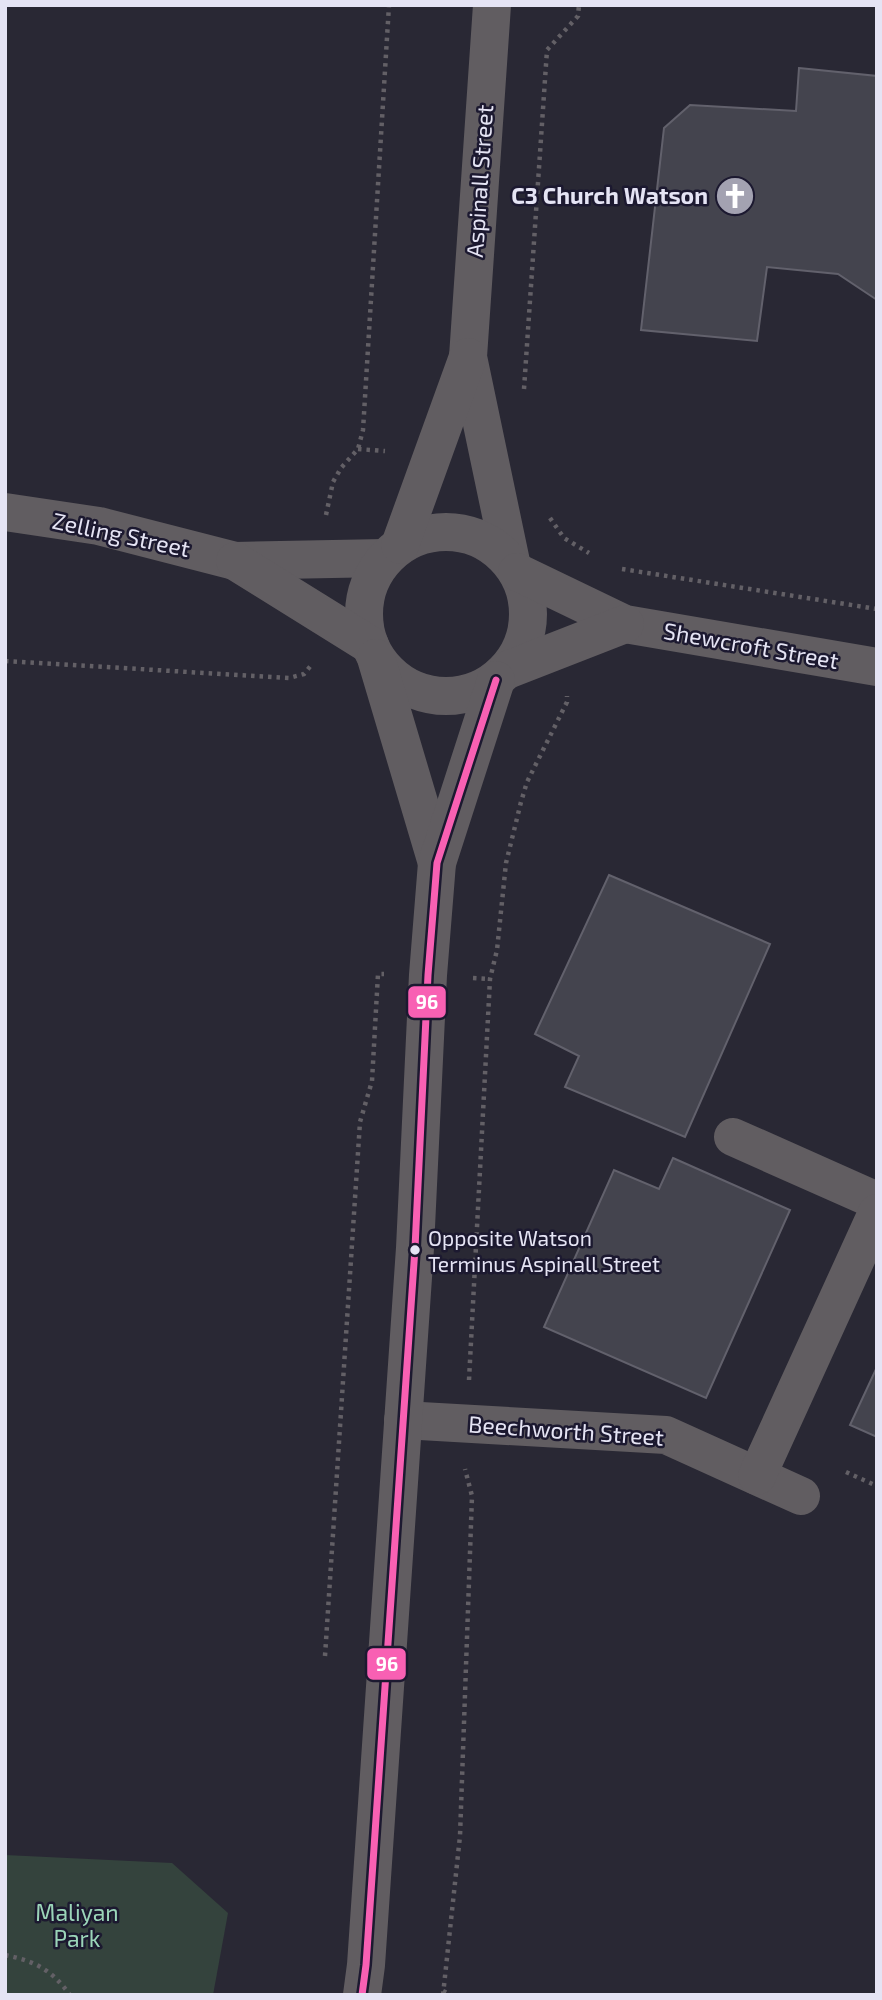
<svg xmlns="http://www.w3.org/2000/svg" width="882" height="2000" viewBox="0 0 882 2000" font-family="'Exo 2',sans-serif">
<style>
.green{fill:#34433d}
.building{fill:#44444e;stroke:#62616c;stroke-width:2}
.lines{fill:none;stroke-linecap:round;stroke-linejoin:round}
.path{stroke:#636066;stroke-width:4.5;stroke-dasharray:3.5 5;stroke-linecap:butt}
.minor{stroke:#615d61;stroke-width:38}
.bus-1-casing{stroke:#1c1930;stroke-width:12}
.bus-1{stroke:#f860b3;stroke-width:7}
.bus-dot{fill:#e5e4f4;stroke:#1c1930;stroke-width:2.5}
.labels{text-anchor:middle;stroke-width:5;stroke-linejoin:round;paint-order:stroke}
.bus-label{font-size:21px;fill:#e5e4f4;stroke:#1c1930;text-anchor:start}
.street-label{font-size:23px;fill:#e5e4f4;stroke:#1c1930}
.poi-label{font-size:23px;font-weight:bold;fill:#e5e4f4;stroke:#1c1930;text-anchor:end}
.park-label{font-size:23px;fill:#9bd5b9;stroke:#1c1930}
.line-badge{stroke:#1c1930;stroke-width:2.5}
.badge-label{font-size:19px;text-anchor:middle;font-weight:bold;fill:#fff}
</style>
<rect width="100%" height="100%" fill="#292834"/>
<path class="green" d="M 5,1855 L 172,1863 L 228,1913 L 213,1995 L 5,1995 Z"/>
<g class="building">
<path d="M 799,68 L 877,76 L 877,300 L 838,274 L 767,267 L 757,341 L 641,330 L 664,128 L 690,105 L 796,111 Z"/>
<path d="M 609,875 L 770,944 L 685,1137 L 565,1087 L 579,1056 L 535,1034 Z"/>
<path d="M 673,1158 L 790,1210 L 706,1398 L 544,1327 L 614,1170 L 659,1189 Z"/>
<path d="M 877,1367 L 877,1437 L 850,1425 Z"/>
</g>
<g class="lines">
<g class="path">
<path d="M 524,389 L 547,50 L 578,16 L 579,5"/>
<path d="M 358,449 L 385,451"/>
<path d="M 326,515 L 333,482 L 341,468 L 358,449 L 363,430 L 389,5"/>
<path d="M 550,518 L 564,538 L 589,553"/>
<path d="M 622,569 L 877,609"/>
<path d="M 5,661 L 289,678 L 304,674 L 313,663"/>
<path d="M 473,978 L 490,979"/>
<path d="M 469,1380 L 490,979 L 497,950 L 506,863 L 521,802 L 527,782 L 567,702 L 567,696"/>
<path d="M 846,1472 L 877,1486"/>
<path d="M 325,1656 L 360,1122 L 372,1081 L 378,974 L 384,974"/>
<path d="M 5,1955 C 35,1961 52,1970 70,1995"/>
<path d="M 443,1991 L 451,1995"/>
<path d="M 443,1995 L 460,1836 L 472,1496 L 465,1469"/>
</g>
<g class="minor">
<path d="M 492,5 L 468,357 L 511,562"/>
<path d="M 5,512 L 99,526 L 235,561 L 385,558"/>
<circle cx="446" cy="614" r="82"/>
<path d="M 400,545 L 468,357"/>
<path d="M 235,561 L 370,645"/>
<path d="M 517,572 L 625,624 L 877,667"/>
<path d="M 376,658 L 437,863"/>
<path d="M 507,670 L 625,624"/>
<path d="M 733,1137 L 877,1201"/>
<path d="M 403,1420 L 666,1435 L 801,1496"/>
<path d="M 757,1476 L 877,1213"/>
<path d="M 362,1995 L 366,1965 L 415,1248 L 428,975 L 437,863 L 496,680"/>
</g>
<g class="bus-1-casing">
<path id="bus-1" d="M 362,1995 L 366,1965 L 415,1248 L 428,975 L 437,863 L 496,680"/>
</g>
<use href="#bus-1" class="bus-1"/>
</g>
<defs>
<g id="church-disc" transform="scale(2.0125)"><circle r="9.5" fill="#a3a2b1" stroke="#1c1930"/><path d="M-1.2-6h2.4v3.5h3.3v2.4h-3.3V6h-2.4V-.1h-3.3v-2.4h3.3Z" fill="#fff"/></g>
</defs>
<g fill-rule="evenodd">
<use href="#church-disc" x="735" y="196"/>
</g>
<circle class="bus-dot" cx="415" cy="1250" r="6"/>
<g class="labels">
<g class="bus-label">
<text x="428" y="1246">Opposite Watson<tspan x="428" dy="26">Terminus Aspinall Street</tspan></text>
</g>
<g class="street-label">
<text transform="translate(480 181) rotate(-86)" y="8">Aspinall Street</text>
<text transform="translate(121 535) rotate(12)" y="8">Zelling Street</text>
<text transform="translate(751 646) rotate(10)" y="8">Shewcroft Street</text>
<text transform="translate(566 1431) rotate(4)" y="8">Beechworth Street</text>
</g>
<g class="poi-label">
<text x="708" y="204">C3 Church Watson</text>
</g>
<g class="park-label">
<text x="77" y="1921">Maliyan<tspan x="77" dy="26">Park</tspan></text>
</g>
</g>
<g class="line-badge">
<rect x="407" y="985" width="40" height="34" rx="7" fill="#f860b3"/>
<rect x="366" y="1647" width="41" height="34" rx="7" fill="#f860b3"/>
</g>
<g class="badge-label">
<text x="427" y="1009">96</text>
<text x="387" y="1671">96</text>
</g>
<rect width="882" height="2000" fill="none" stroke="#e5e4f4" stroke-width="14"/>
</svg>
